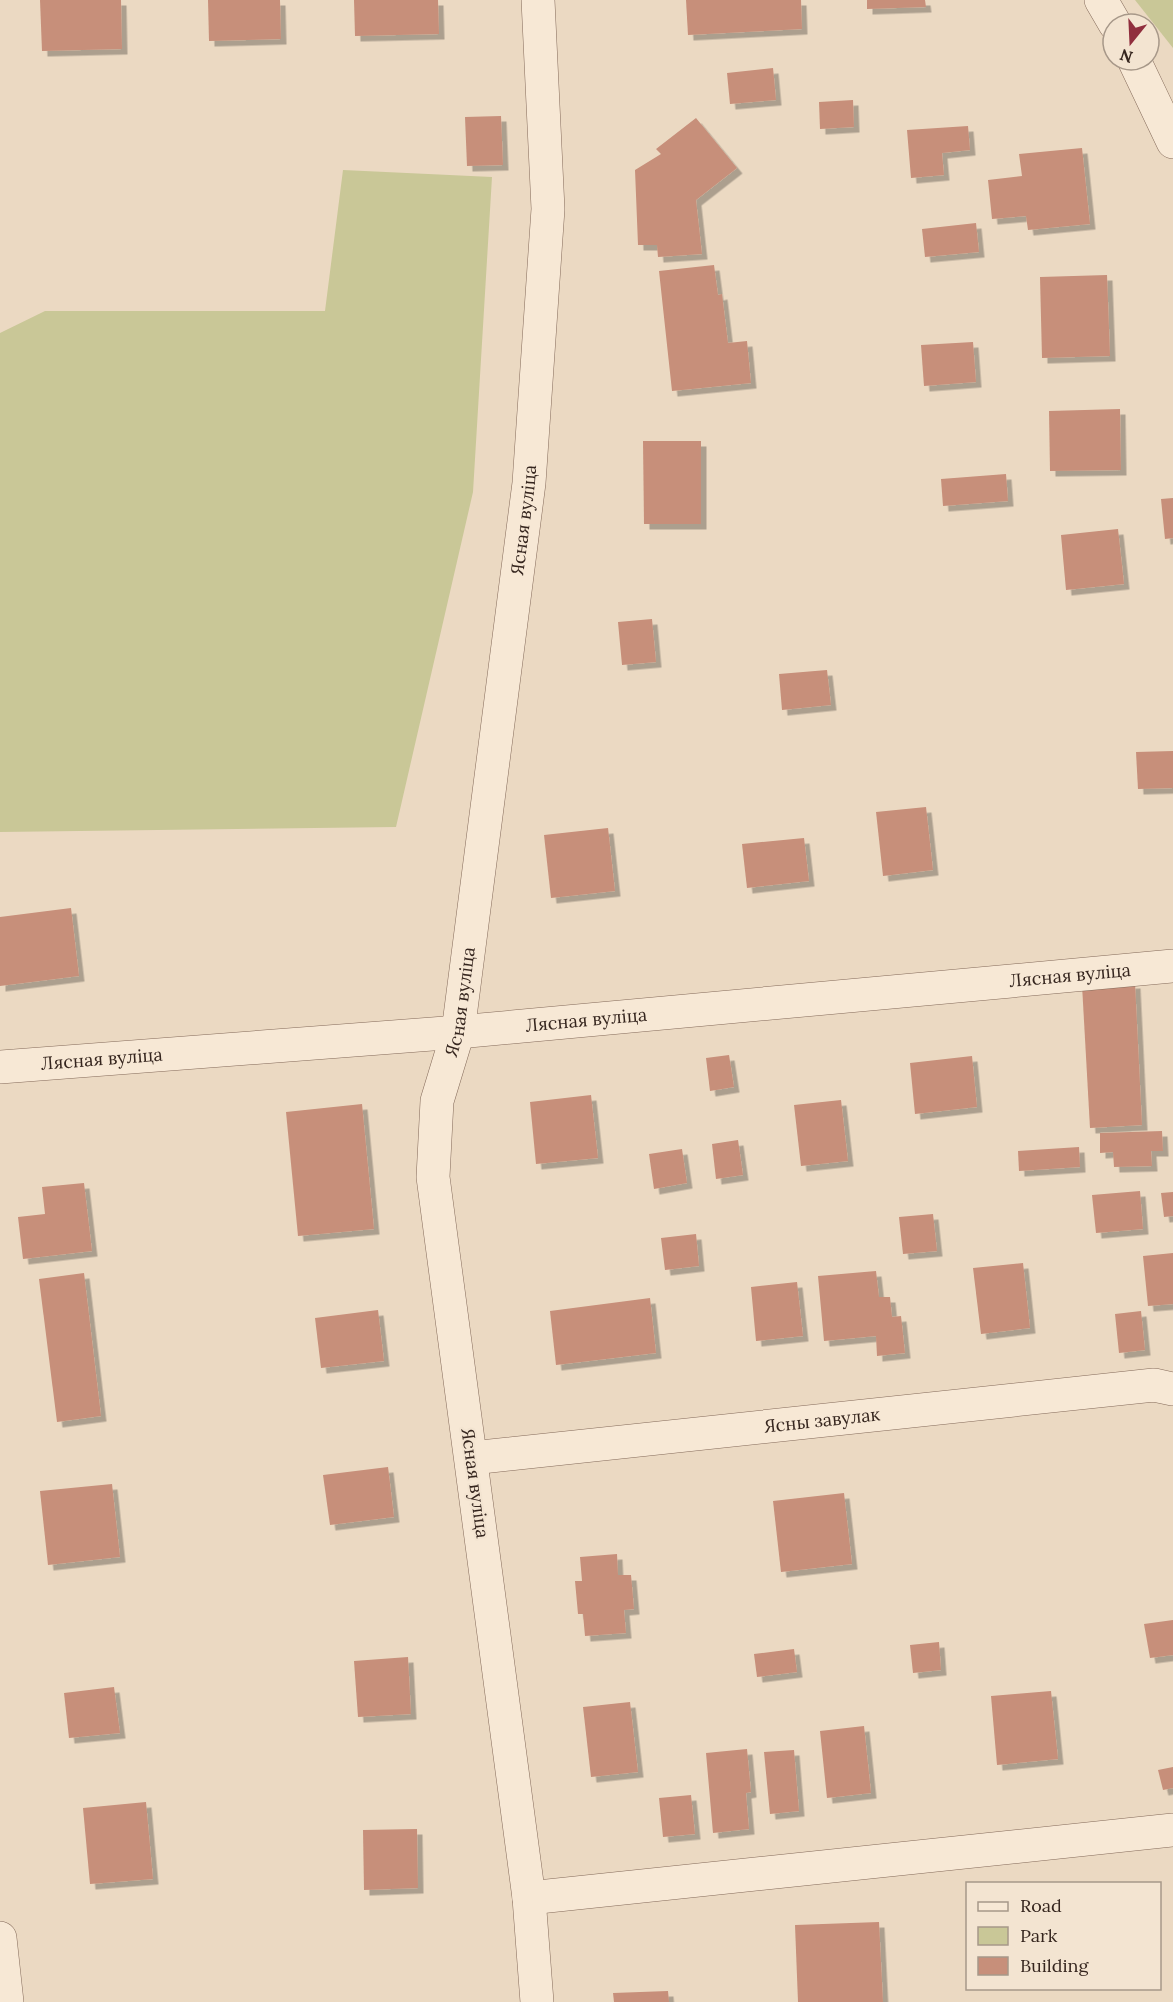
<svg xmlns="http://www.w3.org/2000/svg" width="1173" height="2002" viewBox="0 0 1173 2002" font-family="Lora,serif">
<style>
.green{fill:#c9c797}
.building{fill:#c78f7a;filter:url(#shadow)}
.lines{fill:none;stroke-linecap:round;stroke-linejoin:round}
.minor-casing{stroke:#846a5a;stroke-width:34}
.minor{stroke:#f7e8d5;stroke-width:33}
.labels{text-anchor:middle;stroke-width:4.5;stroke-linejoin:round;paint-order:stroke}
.street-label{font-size:18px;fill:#35251e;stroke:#f3e4d1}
</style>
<defs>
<filter id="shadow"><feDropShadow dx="5.5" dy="5.5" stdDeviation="0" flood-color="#0004"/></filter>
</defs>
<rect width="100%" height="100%" fill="#ebd9c2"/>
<g class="green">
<path d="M 1135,0 L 1173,0 L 1173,48 Z"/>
<path d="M 343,170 L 492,177 L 473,492 L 396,827 L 0,832 L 0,333 L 45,311 L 325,311 Z"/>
</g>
<g class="building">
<path d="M 40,0 L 121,0 L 122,49 L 42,51 Z"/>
<path d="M 208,0 L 280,0 L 281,39 L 209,41 Z"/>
<path d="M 354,0 L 438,0 L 439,34 L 355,36 Z"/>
<path d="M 686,0 L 801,0 L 802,29 L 688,35 Z"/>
<path d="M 867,0 L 925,0 L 926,7 L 867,9 Z"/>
<path d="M 773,68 L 776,100 L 730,104 L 727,73 Z"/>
<path d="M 853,100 L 854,127 L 820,129 L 819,102 Z"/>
<path d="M 501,116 L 503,165 L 467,166 L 465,117 Z"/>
<path d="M 696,118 L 737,168 L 696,200 L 702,254 L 658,257 L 657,245 L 638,245 L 635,170 L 661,154 L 656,149 Z"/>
<path d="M 968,126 L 970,150 L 942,153 L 944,175 L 911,178 L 907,130 Z"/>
<path d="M 1082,148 L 1090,224 L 1028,230 L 1026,216 L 992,219 L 988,180 L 1022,176 L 1019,154 Z"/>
<path d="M 976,223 L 979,252 L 925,257 L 922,229 Z"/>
<path d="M 714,265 L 718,295 L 722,294 L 728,343 L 747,341 L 751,383 L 672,391 L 659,271 Z"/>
<path d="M 1107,275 L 1110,356 L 1042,358 L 1040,277 Z"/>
<path d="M 973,342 L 976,382 L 924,386 L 921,345 Z"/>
<path d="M 1120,409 L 1121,470 L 1050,471 L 1049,411 Z"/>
<path d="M 643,441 L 701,441 L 701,524 L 644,524 Z"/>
<path d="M 1006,474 L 1008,501 L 943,506 L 941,479 Z"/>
<path d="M 1173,498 L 1173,538 L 1165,539 L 1161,499 Z"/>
<path d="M 1118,529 L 1124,584 L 1066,590 L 1061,535 Z"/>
<path d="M 652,619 L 656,662 L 622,665 L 618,622 Z"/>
<path d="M 827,670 L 831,705 L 782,710 L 779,674 Z"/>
<path d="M 1173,751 L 1173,788 L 1138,789 L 1136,752 Z"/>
<path d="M 926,807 L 933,870 L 883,876 L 876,812 Z"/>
<path d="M 608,828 L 615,891 L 551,898 L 544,835 Z"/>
<path d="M 804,838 L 809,881 L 747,888 L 742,844 Z"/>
<path d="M 71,908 L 79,976 L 0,986 L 0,917 Z"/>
<path d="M 1135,983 L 1142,1125 L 1090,1128 L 1082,985 Z"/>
<path d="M 729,1055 L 734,1087 L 710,1091 L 706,1058 Z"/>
<path d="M 972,1056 L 977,1107 L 915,1114 L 910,1063 Z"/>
<path d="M 591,1095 L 598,1158 L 536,1164 L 530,1102 Z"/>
<path d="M 841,1100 L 848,1161 L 801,1166 L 794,1105 Z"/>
<path d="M 362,1104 L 374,1229 L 298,1236 L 286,1112 Z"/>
<path d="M 1162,1131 L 1163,1151 L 1151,1151 L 1152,1166 L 1114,1167 L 1113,1152 L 1100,1153 L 1100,1133 Z"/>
<path d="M 738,1140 L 743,1175 L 716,1179 L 712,1144 Z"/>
<path d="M 1079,1147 L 1080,1167 L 1019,1171 L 1018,1151 Z"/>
<path d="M 682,1149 L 687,1183 L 654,1189 L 649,1154 Z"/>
<path d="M 84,1183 L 92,1251 L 23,1259 L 18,1217 L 45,1214 L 42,1187 Z"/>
<path d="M 1140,1191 L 1143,1229 L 1096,1233 L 1092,1195 Z"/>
<path d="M 1173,1192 L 1173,1216 L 1164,1217 L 1161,1193 Z"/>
<path d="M 933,1214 L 937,1251 L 903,1254 L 899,1217 Z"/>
<path d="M 696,1234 L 699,1266 L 665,1270 L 661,1238 Z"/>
<path d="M 1173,1253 L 1173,1304 L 1148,1306 L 1143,1256 Z"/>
<path d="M 1023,1263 L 1030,1328 L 981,1334 L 973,1268 Z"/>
<path d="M 876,1271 L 879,1297 L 890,1297 L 892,1317 L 901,1316 L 905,1353 L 877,1356 L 876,1336 L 824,1341 L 818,1276 Z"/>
<path d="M 84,1273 L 101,1416 L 57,1422 L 39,1279 Z"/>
<path d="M 797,1282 L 803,1336 L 756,1341 L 751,1287 Z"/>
<path d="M 650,1298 L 656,1353 L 556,1365 L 550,1311 Z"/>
<path d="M 378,1310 L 384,1361 L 321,1368 L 315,1318 Z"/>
<path d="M 1141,1311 L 1145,1350 L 1119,1353 L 1115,1314 Z"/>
<path d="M 388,1467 L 394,1517 L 330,1525 L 323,1475 Z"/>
<path d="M 112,1484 L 120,1557 L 48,1565 L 40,1491 Z"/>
<path d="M 844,1493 L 852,1564 L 781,1572 L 773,1501 Z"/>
<path d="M 617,1554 L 618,1575 L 631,1575 L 634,1609 L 624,1610 L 626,1633 L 585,1636 L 583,1614 L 578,1614 L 575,1581 L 582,1581 L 580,1557 Z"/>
<path d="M 1173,1620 L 1173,1655 L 1150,1658 L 1144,1624 Z"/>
<path d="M 939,1642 L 941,1670 L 913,1673 L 910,1645 Z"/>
<path d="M 794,1649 L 797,1672 L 757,1677 L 754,1654 Z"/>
<path d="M 408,1657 L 411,1714 L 358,1717 L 354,1661 Z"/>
<path d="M 114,1687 L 120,1733 L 69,1738 L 64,1693 Z"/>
<path d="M 1051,1691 L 1058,1759 L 997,1765 L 991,1696 Z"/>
<path d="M 630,1702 L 638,1772 L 591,1777 L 583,1707 Z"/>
<path d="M 864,1726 L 871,1793 L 827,1798 L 820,1731 Z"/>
<path d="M 747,1749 L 751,1792 L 746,1793 L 749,1829 L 713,1833 L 706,1753 Z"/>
<path d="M 794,1750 L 799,1811 L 770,1814 L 764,1752 Z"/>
<path d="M 1173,1767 L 1173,1788 L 1163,1790 L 1158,1770 Z"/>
<path d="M 691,1795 L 695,1834 L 663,1837 L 659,1798 Z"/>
<path d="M 146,1802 L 153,1879 L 90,1884 L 83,1808 Z"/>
<path d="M 417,1829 L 418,1888 L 364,1890 L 363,1830 Z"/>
<path d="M 879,1922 L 883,2002 L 798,2002 L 795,1925 Z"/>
<path d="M 668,1991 L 669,2002 L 614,2002 L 613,1993 Z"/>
</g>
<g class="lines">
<g class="minor-casing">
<g id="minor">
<path d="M 1101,0 L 1115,24"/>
<path d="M 1134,60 L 1173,142"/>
<path id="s1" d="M 0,1067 L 458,1032 L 1173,966"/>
<path id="s2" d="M 472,1458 L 1154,1385 L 1173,1389"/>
<path d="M 529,1898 L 1173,1830"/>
<path d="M 0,1938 L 7,2002"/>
<path id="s3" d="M 537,2002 L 529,1898 L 433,1177 L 437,1101 L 458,1032 L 529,483 L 548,209 L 538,0"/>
</g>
</g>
<use href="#minor" class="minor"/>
</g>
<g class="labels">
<g class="street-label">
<text dy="6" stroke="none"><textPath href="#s3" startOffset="1496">Ясная вуліца</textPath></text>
<text dy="6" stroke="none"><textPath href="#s1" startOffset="1074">Лясная вуліца</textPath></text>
<text dy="6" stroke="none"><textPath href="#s3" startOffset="1010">Ясная вуліца</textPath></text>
<text dy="6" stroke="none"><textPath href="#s1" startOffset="588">Лясная вуліца</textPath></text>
<text dy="6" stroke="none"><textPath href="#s1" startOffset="102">Лясная вуліца</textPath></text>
<text dy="6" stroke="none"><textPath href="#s2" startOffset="352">Ясны завулак</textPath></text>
<text transform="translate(475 1483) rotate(82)" y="6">Ясная вуліца</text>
</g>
</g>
<rect x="966" y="1882" width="195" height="108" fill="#f3e4d1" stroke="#a79889" stroke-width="1.5"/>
<rect x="978" y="1902" width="30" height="9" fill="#f7e8d5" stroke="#a79889" stroke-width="1.5"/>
<text x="1020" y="1912" font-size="18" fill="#35251e">Road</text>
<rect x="978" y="1927" width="30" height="18" fill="#c9c797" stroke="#a79889" stroke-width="1.5"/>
<text x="1020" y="1942" font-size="18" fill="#35251e">Park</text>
<rect x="978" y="1957" width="30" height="18" fill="#c78f7a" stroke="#a79889" stroke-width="1.5"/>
<text x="1020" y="1972" font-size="18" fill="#35251e">Building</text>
<g transform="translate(1131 42) rotate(198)"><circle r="28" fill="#f3e4d1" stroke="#a79889" stroke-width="1.5"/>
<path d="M0-4.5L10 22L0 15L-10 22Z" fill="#902e3d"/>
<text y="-9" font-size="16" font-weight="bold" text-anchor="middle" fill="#35251e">N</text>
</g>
</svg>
